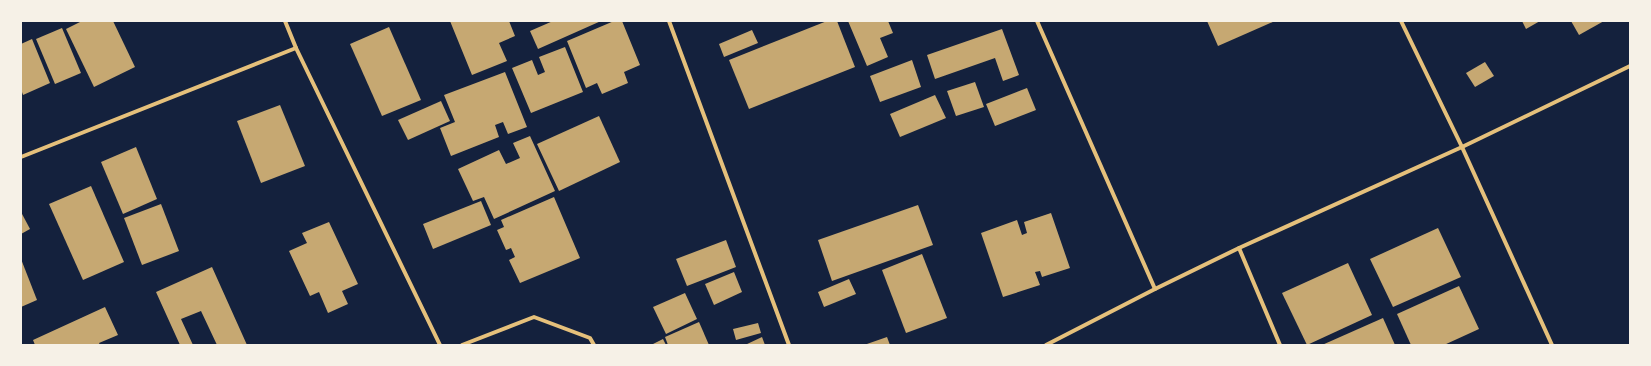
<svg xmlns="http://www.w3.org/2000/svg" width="1651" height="366" viewBox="0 0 1651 366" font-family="Merriweather,serif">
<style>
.building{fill:#c6a872}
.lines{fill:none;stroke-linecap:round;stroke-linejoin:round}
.minor{stroke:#e5c07b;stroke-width:4}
</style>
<rect width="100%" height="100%" fill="#14213d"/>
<g class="building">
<path d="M 82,21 L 113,21 L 135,67 L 94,87 L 66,29 Z"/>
<path d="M 450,21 L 509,21 L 515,36 L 499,43 L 507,61 L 472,75 Z"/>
<path d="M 553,21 L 601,21 L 538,49 L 530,31 Z"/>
<path d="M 614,21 L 622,21 L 640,65 L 624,72 L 628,83 L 602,94 L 597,83 L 586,88 L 567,41 Z"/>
<path d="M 827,21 L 837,21 L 855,67 L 749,109 L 729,60 Z"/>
<path d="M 848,21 L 888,21 L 893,33 L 880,38 L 888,57 L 867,66 Z"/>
<path d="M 1207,21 L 1275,21 L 1218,46 Z"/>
<path d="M 1522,21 L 1540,21 L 1526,29 Z"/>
<path d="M 1571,21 L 1604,21 L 1579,35 Z"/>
<path d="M 389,27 L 421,100 L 382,116 L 350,44 Z"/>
<path d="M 62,28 L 81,73 L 55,84 L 36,39 Z"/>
<path d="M 1002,29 L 1019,75 L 1003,81 L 995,58 L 935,79 L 927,55 Z"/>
<path d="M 752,30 L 758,43 L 724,57 L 719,44 Z"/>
<path d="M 32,39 L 50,83 L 23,95 L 21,89 L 21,44 Z"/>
<path d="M 565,47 L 583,92 L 531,113 L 512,68 L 532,60 L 538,75 L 545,72 L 539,57 Z"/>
<path d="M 912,60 L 921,87 L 880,102 L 870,76 Z"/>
<path d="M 1485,62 L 1494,76 L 1475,87 L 1466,73 Z"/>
<path d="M 505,72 L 527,127 L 508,134 L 503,122 L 495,125 L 499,137 L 451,156 L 440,128 L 455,122 L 444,95 Z"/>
<path d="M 975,82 L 984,107 L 956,116 L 947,91 Z"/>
<path d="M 1027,88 L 1036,110 L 995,126 L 986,104 Z"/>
<path d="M 935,95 L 946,118 L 900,137 L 890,114 Z"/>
<path d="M 441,101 L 450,121 L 408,140 L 398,120 Z"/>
<path d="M 280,105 L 305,166 L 261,183 L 237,121 Z"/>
<path d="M 599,116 L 620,162 L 559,191 L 537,144 Z"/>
<path d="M 530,136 L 555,191 L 494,219 L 484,197 L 473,201 L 458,169 L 499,150 L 506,164 L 520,158 L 513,143 Z"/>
<path d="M 136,147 L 157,199 L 123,214 L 101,162 Z"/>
<path d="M 91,186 L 124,262 L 83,280 L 49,204 Z"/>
<path d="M 554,197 L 580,258 L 520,283 L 509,260 L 515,257 L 511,248 L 506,250 L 497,230 L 504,227 L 501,220 Z"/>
<path d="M 481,201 L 491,225 L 433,249 L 423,224 Z"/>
<path d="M 161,204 L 179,251 L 142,265 L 124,218 Z"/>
<path d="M 918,205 L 933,245 L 832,281 L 818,240 Z"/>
<path d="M 21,212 L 30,229 L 21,234 Z"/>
<path d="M 1051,213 L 1070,268 L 1042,277 L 1040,271 L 1035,272 L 1040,285 L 1003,297 L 981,233 L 1017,220 L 1022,235 L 1027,233 L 1024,222 Z"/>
<path d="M 329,222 L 358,284 L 342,291 L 348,304 L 328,313 L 319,292 L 310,296 L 289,251 L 307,243 L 302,233 Z"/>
<path d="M 1438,228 L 1461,277 L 1393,307 L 1370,259 Z"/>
<path d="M 726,240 L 736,267 L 687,286 L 676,259 Z"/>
<path d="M 922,254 L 947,318 L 906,333 L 882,270 Z"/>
<path d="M 21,259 L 37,300 L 21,307 Z"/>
<path d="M 1348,263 L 1372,315 L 1307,345 L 1282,293 Z"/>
<path d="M 212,267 L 247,345 L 217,345 L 201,311 L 181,319 L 193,345 L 180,345 L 156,292 Z"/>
<path d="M 734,272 L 742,292 L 714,305 L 705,284 Z"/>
<path d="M 849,279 L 856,294 L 824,307 L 818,292 Z"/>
<path d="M 1459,286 L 1479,329 L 1444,345 L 1411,345 L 1397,314 Z"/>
<path d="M 685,293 L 697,319 L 666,334 L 653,307 Z"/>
<path d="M 105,307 L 118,335 L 99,343 L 100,345 L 35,345 L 33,340 Z"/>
<path d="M 1383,318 L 1395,345 L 1322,345 Z"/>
<path d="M 699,322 L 709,345 L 668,345 L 665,337 Z"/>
<path d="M 758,323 L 761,333 L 736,340 L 733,329 Z"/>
<path d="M 762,337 L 765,345 L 745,345 Z"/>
<path d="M 887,337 L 890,345 L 864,345 Z"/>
<path d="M 663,339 L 666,345 L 651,345 Z"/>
</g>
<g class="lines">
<g class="minor">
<path d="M 285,21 L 296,48 L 440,345"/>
<path d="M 669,21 L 789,345"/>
<path d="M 1037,21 L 1155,289"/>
<path d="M 1401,21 L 1462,147 L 1552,345"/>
<path d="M 21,157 L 296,48"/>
<path d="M 1239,248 L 1280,345"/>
<path d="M 462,345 L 534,317 L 590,338 L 594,345"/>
<path d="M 1046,345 L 1155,289 L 1239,248 L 1462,147 L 1630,66"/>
</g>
</g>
<rect width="1651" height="366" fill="none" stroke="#f6f1e7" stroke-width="44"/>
</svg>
